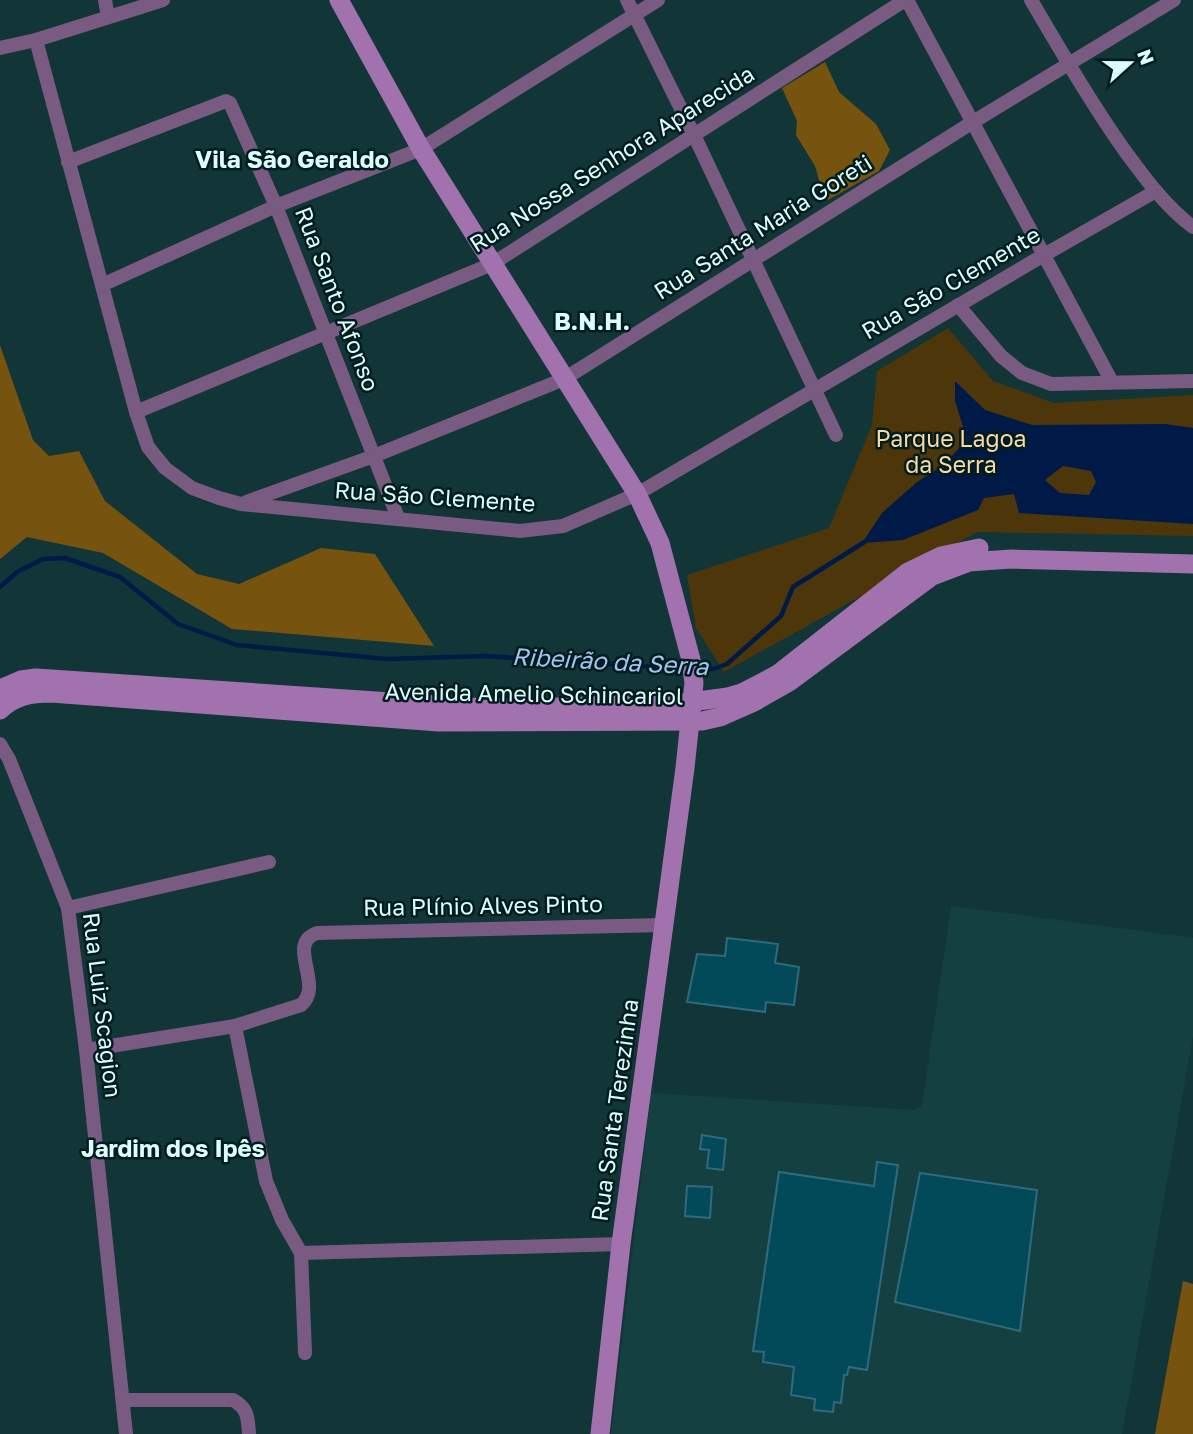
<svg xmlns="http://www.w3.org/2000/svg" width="1193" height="1434" viewBox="0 0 1193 1434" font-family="'Golos Text',sans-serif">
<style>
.built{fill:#154042}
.green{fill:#4d3609}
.forest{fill:#76530f}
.water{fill:#001a47;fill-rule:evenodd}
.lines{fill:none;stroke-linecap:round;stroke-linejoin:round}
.stream{stroke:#001a47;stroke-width:4.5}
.building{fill:#024a5a;stroke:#2f6b7c;stroke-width:2}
.street{stroke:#795b81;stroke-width:14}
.secondary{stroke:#a272af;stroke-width:19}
.labels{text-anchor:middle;stroke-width:5;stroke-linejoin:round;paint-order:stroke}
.street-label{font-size:23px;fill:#dcfcfd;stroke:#011c1d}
.park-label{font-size:23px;fill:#f9d9a8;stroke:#011c1d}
.neighbourhood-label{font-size:24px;font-weight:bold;fill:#dcfcfd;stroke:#011c1d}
.water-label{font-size:24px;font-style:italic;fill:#a5c3f1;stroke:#011c1d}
</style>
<rect width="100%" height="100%" fill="#123537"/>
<path class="built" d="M 951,906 L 1193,938 L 1193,1036 L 1122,1434 L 611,1434 L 651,1093 L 914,1110 L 922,1106 Z"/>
<path class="green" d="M 948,328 L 993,381 L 1054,403 L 1193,395 L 1193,536 L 977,532 L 724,672 L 696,628 L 687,575 L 829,528 L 872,425 L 877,371 Z"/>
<g class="forest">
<path d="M 825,62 L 839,92 L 876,124 L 890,150 L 879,171 L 828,200 L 823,194 L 815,166 L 796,135 L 797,121 L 782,88 Z"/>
<path d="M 0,345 L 33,440 L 49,456 L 79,451 L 105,501 L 197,574 L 239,584 L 321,548 L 375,554 L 434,646 L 232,629 L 103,553 L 27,537 L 0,559 Z"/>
<path d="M 1183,1281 L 1193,1284 L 1193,1434 L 1155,1434 Z"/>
</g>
<path class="water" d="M 955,381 L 985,410 L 1032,425 L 1165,424 L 1193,428 L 1193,524 L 1019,513 L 1014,494 L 984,498 L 978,510 L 903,540 L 862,543 L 882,513 L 917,482 L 945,464 L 967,439 L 955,401 ZM 1063,466 L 1091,471 L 1096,482 L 1089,495 L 1060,493 L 1045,480 Z"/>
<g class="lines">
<g class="stream">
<path d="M 0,587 L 17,572 L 43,559 L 65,558 L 120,577 L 178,624 L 237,645 L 386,659 L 485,656 L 687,669"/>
<path d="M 699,669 L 713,669 L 727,664 L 781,616 L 793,587 L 866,541"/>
</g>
</g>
<g class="building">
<path d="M 727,938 L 778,944 L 775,963 L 799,967 L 794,1005 L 766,1002 L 765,1012 L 687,1002 L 697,954 L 725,956 Z"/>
<path d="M 702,1135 L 726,1139 L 723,1170 L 707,1168 L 709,1150 L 700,1149 Z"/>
<path d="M 877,1162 L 898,1165 L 867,1370 L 849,1367 L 847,1375 L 844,1375 L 841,1403 L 834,1402 L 833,1412 L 814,1410 L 815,1399 L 791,1395 L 794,1367 L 763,1362 L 764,1352 L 753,1351 L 779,1172 L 874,1186 Z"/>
<path d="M 920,1173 L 1037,1190 L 1020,1331 L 895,1302 Z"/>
<path d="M 687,1186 L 712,1187 L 710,1218 L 685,1216 Z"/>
</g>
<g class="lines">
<g class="street">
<path d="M 105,0 L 108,17"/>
<path d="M 627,0 L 694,135 L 836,435"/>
<path d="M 907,0 L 1112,382"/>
<path d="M 1031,0 C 1061,51 1091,103 1125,151 C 1145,178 1165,206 1193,227"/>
<path d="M 36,40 L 136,412 L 148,447 L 165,468 L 192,488 L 219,498 L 241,504 L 520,531 L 563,526 L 637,494 L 1044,255 L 1156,191"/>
<path d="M 0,48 L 36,40 L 163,0"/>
<path d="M 68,162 L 226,101 L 230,103 L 276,206 L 398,518"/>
<path d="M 102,285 L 276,206 L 421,149 L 658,0"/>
<path d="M 958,305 L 1001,356 L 1022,373 L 1051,384 L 1193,381"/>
<path d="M 136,412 L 492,264 L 905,0"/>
<path d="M 246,502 L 374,456 L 564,379 L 973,122 L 1174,0"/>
<path d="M 0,744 L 9,759 L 68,908 L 86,1050 L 126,1434"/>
<path d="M 68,908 L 269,862"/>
<path d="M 235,1026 L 266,1181 L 282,1220 L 301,1253 L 305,1353"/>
<path d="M 86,1050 L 235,1026 L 301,1005 C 325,985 285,944 317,933 L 664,925"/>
<path d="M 301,1253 L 621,1244"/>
<path d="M 123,1400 L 233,1400 C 248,1408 248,1418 249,1434"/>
</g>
<g class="secondary">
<path d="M 339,0 L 421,149 L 637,494 L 660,543 L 691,660 L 694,683 L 685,768 L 621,1244 L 600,1434"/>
<path d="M 0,689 L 21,680 L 36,678 L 465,707 L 524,708 L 683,703 L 728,697 L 742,693 L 778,674 L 908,572 L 941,556 L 979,548"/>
<path d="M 0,710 C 15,696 31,693 51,693 L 439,722 L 702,721 L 720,717 L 754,702 L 789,682 L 932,576 L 969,562 L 1011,559 L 1193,564"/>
</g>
</g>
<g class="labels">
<g class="street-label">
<text transform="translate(612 159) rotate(-32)" y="8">Rua Nossa Senhora Aparecida</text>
<text transform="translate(763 227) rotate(-32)" y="8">Rua Santa Maria Goreti</text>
<text transform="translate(951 283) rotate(-30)" y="8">Rua São Clemente</text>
<text transform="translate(337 299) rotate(69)" y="8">Rua Santo Afonso</text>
<text transform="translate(435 497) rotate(4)" y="8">Rua São Clemente</text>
<text transform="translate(534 694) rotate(1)" y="8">Avenida Amelio Schincariol</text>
<text transform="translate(483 906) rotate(-1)" y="8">Rua Plínio Alves Pinto</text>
<text transform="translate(102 1005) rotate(83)" y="8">Rua Luiz Scagion</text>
<text transform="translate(615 1110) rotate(-82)" y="8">Rua Santa Terezinha</text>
</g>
<g class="park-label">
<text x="951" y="447">Parque Lagoa<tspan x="951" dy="26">da Serra</tspan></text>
</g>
<g class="neighbourhood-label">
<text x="292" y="168">Vila São Geraldo</text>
<text x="592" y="330">B.N.H.</text>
<text x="173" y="1157">Jardim dos Ipês</text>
</g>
<g class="water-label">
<text transform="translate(610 662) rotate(3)" y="8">Ribeirão da Serra</text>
</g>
</g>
<g transform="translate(1130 63) rotate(69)" stroke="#011c1d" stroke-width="5" paint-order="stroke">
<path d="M0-5L12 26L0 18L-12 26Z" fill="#dcfcfd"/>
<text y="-10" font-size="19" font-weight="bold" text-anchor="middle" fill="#dcfcfd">N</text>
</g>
</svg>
